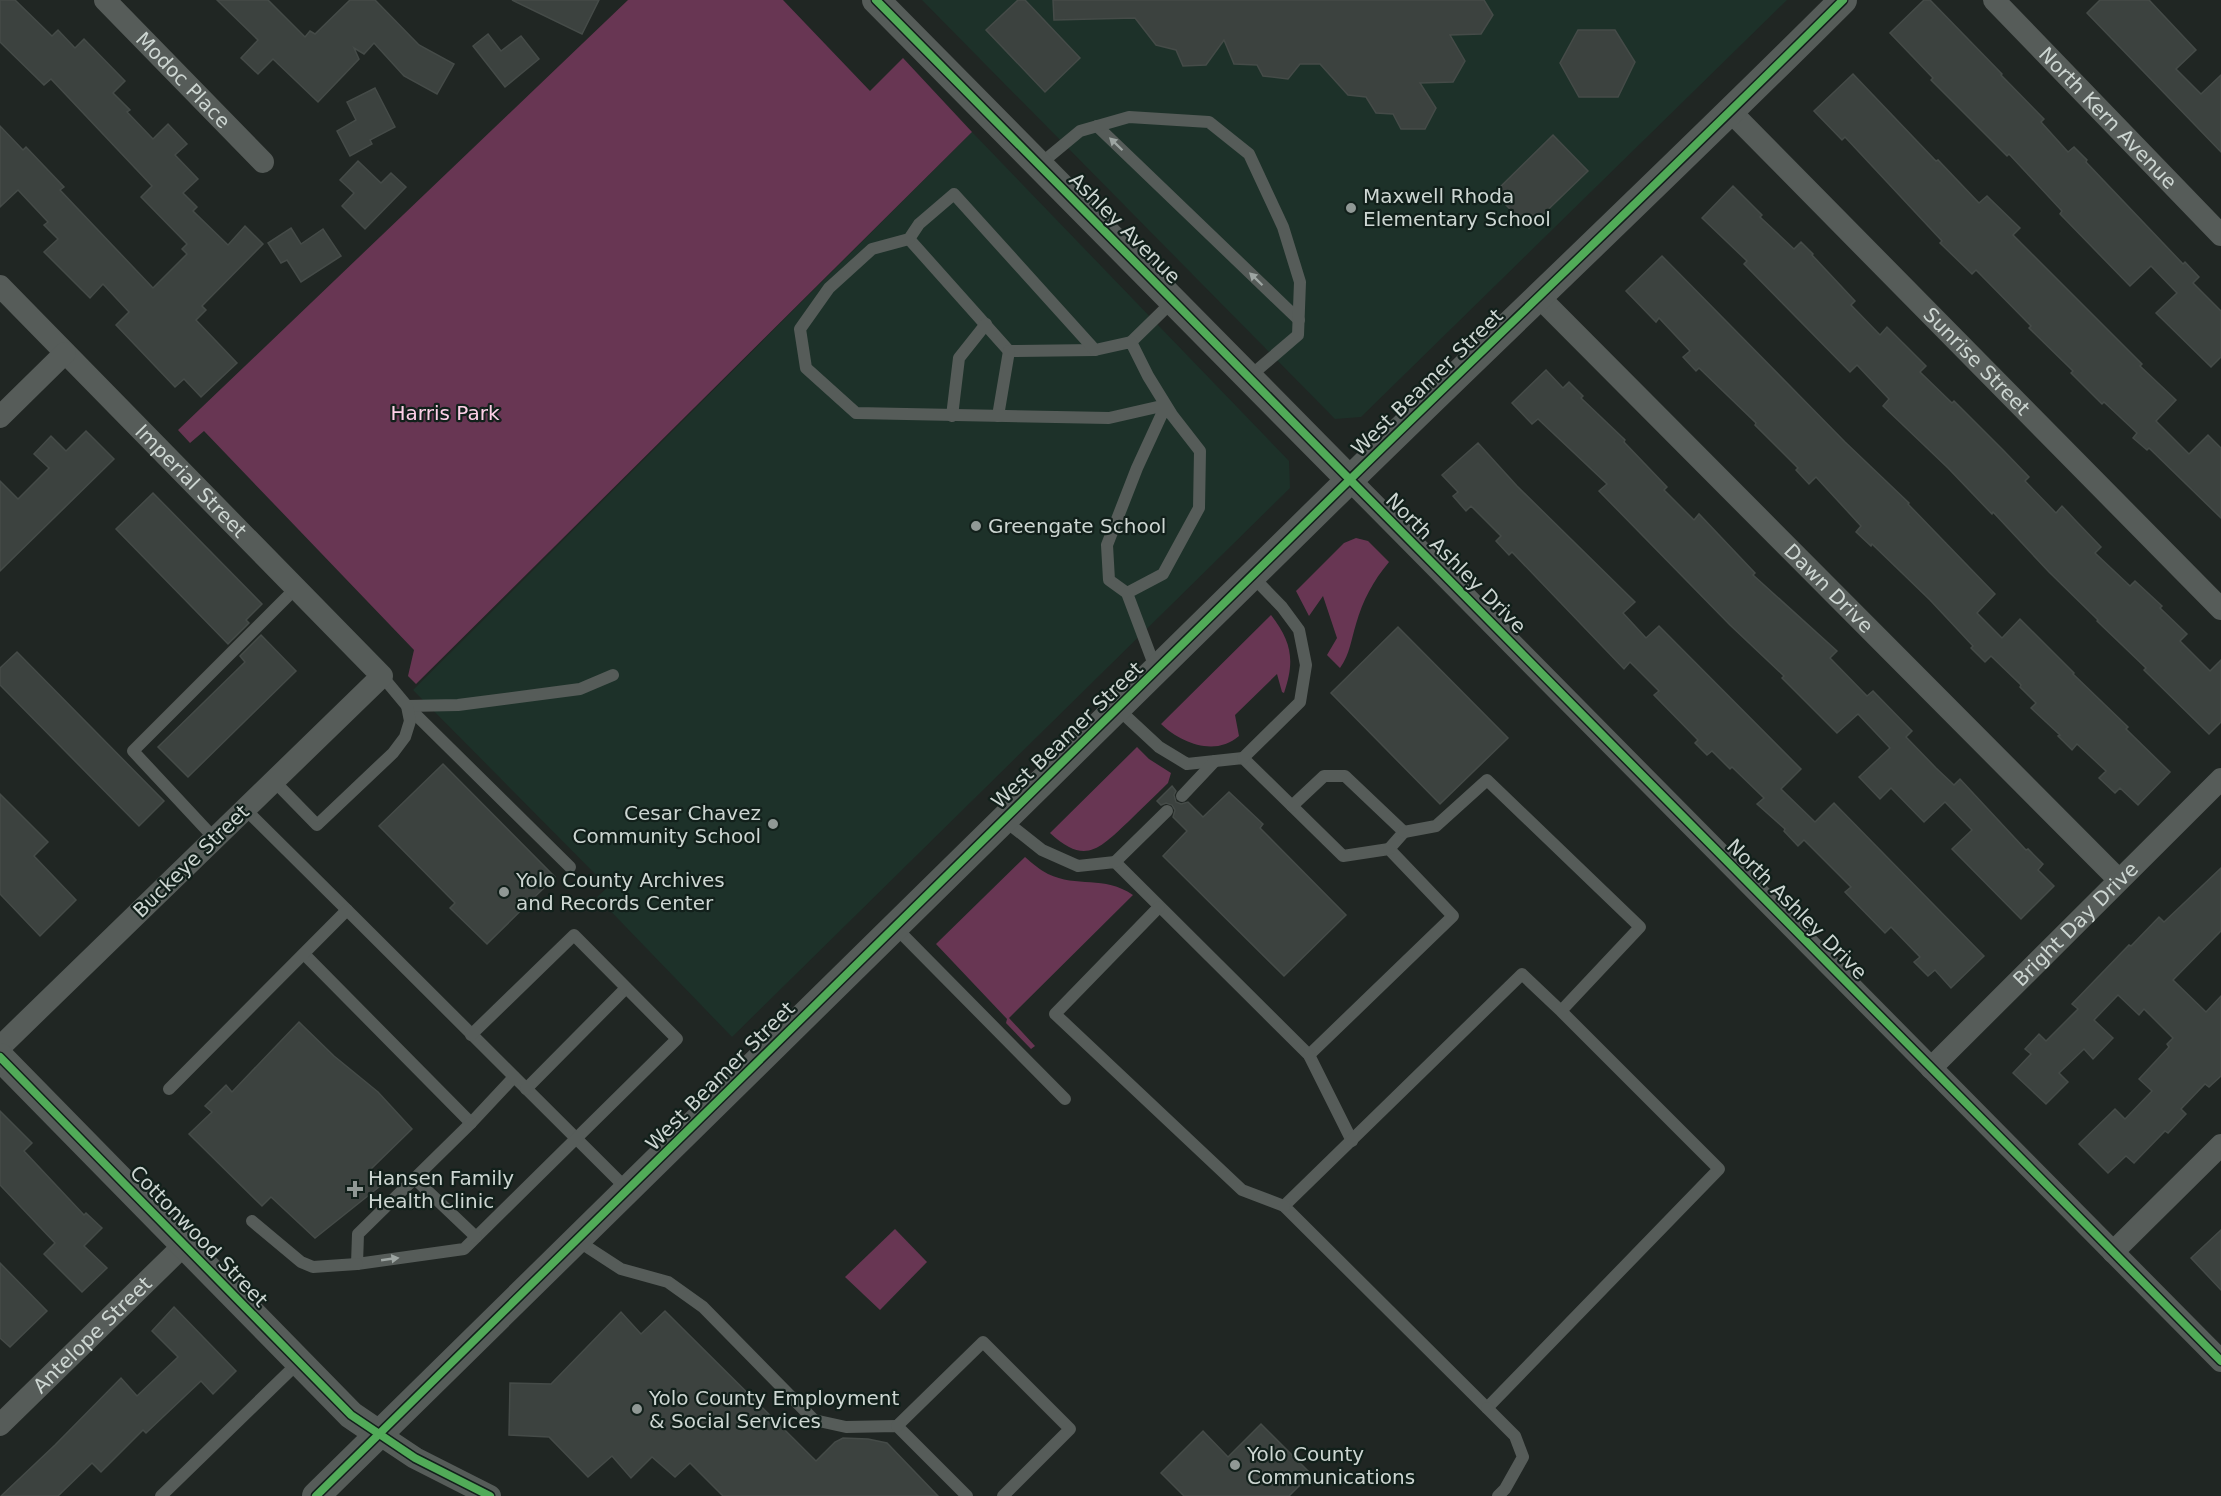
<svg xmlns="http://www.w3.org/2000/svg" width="2221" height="1496" viewBox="0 0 2221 1496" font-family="'DejaVu Sans',sans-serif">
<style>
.built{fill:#1d3129}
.green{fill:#683653}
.building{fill:#3c423f;stroke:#454b48;stroke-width:1.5}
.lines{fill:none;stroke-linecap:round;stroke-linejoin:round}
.service{stroke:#565c59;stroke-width:12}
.minor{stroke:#565c59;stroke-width:22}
.tertiary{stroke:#565c59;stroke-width:28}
.cycleway-casing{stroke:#12201b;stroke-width:11}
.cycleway{stroke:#51ab58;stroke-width:8}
.oneway{fill:#9da5a2}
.poi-dot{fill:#909895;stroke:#12201b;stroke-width:2}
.labels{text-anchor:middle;stroke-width:4.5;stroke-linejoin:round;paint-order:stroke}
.street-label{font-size:20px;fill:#cdd6d2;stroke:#12201b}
.poi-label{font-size:20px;fill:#cdd6d2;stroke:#12201b;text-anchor:start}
.park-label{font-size:20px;fill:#fed1e8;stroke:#12201b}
</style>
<rect width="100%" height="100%" fill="#202623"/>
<g class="built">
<path d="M 922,0 L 1787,0 L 1361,417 L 1335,419 Z"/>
<path d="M 972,132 L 1289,461 L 1290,488 L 732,1037 L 597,897 L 608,887 L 413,690 Z"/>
</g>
<g class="green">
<path d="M 628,0 L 783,0 L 870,91 L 903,58 L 972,132 L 416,684 L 408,676 L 414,650 L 204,431 L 190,443 L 178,430 Z"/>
<path d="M 1356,538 L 1368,541 L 1389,562 C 1373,581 1363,600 1356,624 C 1351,640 1350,654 1340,668 L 1327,655 L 1337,638 L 1323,596 L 1309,616 L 1296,591 L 1344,543 Z"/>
<path d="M 1271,615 C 1292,642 1295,661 1284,693 L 1282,692 L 1277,674 L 1235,715 L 1239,736 C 1215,757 1181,743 1161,724 Z"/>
<path d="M 1137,747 L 1149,759 L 1171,773 L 1168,783 C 1155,796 1141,809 1128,822 C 1098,850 1085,865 1050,833 Z"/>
<path d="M 1025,857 C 1032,863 1040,870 1048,874 C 1077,888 1104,875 1133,895 L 1009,1018 L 1035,1046 L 1031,1049 L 1006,1023 L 1007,1019 L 936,944 Z"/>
<path d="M 895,1229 L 927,1262 L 880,1310 L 845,1277 Z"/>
</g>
<g class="building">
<path d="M 0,0 L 15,0 L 52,36 L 58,30 L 75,48 L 84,39 L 125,81 L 113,93 L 130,110 L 127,112 L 153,139 L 168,124 L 187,144 L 175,155 L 198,179 L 183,193 L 197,207 L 193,211 L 228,245 L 245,226 L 263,244 L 202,306 L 206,310 L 196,320 L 237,363 L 201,397 L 184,379 L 175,387 L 116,325 L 129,312 L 103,284 L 90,298 L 44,252 L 58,239 L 44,225 L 48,222 L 18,190 L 0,207 L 0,126 L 23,150 L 26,147 L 64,187 L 60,190 L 153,288 L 187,254 L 182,249 L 187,244 L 141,197 L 152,186 L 51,79 L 44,85 L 0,42 Z"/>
<path d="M 217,0 L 268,0 L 305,37 L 310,31 L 315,34 L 350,0 L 375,0 L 419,45 L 454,64 L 437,94 L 404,76 L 374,43 L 364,54 L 354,48 L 359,59 L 318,102 L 273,59 L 258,74 L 241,58 L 258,40 Z"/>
<path d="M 512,0 L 599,0 L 582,34 Z"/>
<path d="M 1018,0 L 1025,0 L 1080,58 L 1045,92 L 986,30 Z"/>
<path d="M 1053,0 L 1484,0 L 1493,15 L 1481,34 L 1450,35 L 1465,61 L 1453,82 L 1420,83 L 1436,108 L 1425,129 L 1401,129 L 1393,114 L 1376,113 L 1366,97 L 1348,95 L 1320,64 L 1300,64 L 1288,79 L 1263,76 L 1257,65 L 1234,64 L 1224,40 L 1206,65 L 1183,66 L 1176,50 L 1156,45 L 1135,18 L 1054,20 Z"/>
<path d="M 1924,0 L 1930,0 L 2002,74 L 2001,75 L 2044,119 L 2041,122 L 2068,152 L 2074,147 L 2087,160 L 2086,162 L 2183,264 L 2185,262 L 2199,277 L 2193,283 L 2221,311 L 2221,357 L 2211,367 L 2156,313 L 2177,293 L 2151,266 L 2130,286 L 2060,214 L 2062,211 L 2009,154 L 2007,156 L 1931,80 L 1933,78 L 1890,33 Z"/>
<path d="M 2100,0 L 2149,0 L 2196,50 L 2176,69 L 2201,94 L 2221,75 L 2221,152 L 2087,13 Z"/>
<path d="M 1578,30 L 1615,30 L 1635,62 L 1618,97 L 1579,97 L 1560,63 Z"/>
<path d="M 488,34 L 501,51 L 521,36 L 539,59 L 505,87 L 473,46 Z"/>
<path d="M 1853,74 L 1936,161 L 1938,160 L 1979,203 L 1987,196 L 2020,228 L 2013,235 L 2142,364 L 2140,366 L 2176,400 L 2156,421 L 2189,454 L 2208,435 L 2221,448 L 2221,518 L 2149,448 L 2147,450 L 2133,438 L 2137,433 L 2104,402 L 2102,404 L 2071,373 L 2073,371 L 2029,328 L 2031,326 L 1976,270 L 1972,274 L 1940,243 L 1942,241 L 1845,137 L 1842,140 L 1814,111 Z"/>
<path d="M 375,88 L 395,127 L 370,140 L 372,144 L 350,156 L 337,131 L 356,120 L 347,102 Z"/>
<path d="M 1553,135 L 1588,171 L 1529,228 L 1494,193 Z"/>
<path d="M 358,161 L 381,183 L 391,173 L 406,187 L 365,229 L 342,206 L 354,193 L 340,180 Z"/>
<path d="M 1733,186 L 1762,215 L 1760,217 L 1794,249 L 1801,242 L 1813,254 L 1812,255 L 1855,301 L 1851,305 L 1880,335 L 1887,327 L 1926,366 L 1920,372 L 1952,403 L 1954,401 L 2004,451 L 2029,477 L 2025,481 L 2056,513 L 2062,506 L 2076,521 L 2101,547 L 2095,553 L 2130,586 L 2135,581 L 2162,606 L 2160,608 L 2187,634 L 2180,641 L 2210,671 L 2221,660 L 2221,722 L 2209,734 L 2144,670 L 2146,668 L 2097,621 L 2098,620 L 2049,572 L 1993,512 L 1992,514 L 1948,468 L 1883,406 L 1889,399 L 1857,365 L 1850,372 L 1744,264 L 1747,261 L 1702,218 Z"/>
<path d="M 291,228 L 301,244 L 323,229 L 341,256 L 301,282 L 287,260 L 281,263 L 268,243 Z"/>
<path d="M 1662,256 L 1845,442 L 1909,503 L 1908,504 L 1995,594 L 1977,613 L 2002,638 L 2020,619 L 2074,673 L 2073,674 L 2128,727 L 2126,729 L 2170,772 L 2138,805 L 2120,788 L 2115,793 L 2099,778 L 2106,771 L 2077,744 L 2072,750 L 2058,736 L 2060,735 L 2031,708 L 2036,703 L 2020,687 L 2021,685 L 1991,656 L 1985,662 L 1971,648 L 1973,646 L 1930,600 L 1872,544 L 1871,546 L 1856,532 L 1861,526 L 1816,477 L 1809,484 L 1796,470 L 1798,468 L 1755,425 L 1756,423 L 1699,368 L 1696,371 L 1683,357 L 1690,351 L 1659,318 L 1656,322 L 1626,291 Z"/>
<path d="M 1546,370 L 1563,388 L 1569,382 L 1583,396 L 1581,398 L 1625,440 L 1624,442 L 1667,487 L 1664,490 L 1694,520 L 1699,514 L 1755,573 L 1753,575 L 1837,651 L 1830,658 L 1867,696 L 1873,691 L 1912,731 L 1906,737 L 1936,768 L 1954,785 L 1960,779 L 2026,850 L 2028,849 L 2043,864 L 2038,870 L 2054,886 L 2021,919 L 1952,849 L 1972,830 L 1945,802 L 1924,822 L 1891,788 L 1880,799 L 1859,777 L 1890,748 L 1858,714 L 1837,733 L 1782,678 L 1784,676 L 1730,625 L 1599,491 L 1607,484 L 1538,419 L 1532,424 L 1512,403 Z"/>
<path d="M 86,431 L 114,459 L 0,571 L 0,481 L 18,499 L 49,468 L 34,454 L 51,436 L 66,451 Z"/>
<path d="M 1478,443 L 1517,486 L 1635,602 L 1623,613 L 1646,638 L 1659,626 L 1801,769 L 1781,789 L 1815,822 L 1834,803 L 1984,956 L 1951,988 L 1935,970 L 1928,976 L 1914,962 L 1920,957 L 1891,927 L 1885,933 L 1845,892 L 1851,887 L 1804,840 L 1798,846 L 1784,831 L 1785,829 L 1757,804 L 1764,798 L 1732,767 L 1730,769 L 1712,751 L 1707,755 L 1695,743 L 1698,740 L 1654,695 L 1659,691 L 1630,662 L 1624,669 L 1512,552 L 1509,555 L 1496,541 L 1501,536 L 1471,506 L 1466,511 L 1453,496 L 1458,492 L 1442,475 Z"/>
<path d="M 153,493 L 262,604 L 246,620 L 249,623 L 228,644 L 116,529 Z"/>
<path d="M 1398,627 L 1508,738 L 1440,804 L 1331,693 Z"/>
<path d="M 261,635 L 296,671 L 188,777 L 158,747 L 245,662 L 240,656 Z"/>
<path d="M 17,652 L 164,801 L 139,826 L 0,685 L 0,668 Z"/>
<path d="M 443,764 L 555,877 L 487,944 L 450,908 L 455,903 L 379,826 Z"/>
<path d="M 1172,786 L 1176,791 L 1174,795 L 1176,802 L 1181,804 L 1188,802 L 1203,817 L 1229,792 L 1263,824 L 1260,828 L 1346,915 L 1284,976 L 1163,856 L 1187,831 L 1173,817 L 1175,810 L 1172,805 L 1166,803 L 1161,805 L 1157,801 Z"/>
<path d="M 0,794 L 48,842 L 34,856 L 76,900 L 40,936 L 0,894 Z"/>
<path d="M 2221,868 L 2221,931 L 2173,980 L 2206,1012 L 2221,996 L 2221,1076 L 2209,1087 L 2205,1084 L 2181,1109 L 2186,1114 L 2168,1133 L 2165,1131 L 2134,1163 L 2126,1156 L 2108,1173 L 2079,1144 L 2115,1109 L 2125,1119 L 2152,1091 L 2139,1079 L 2169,1047 L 2167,1044 L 2173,1038 L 2144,1009 L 2139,1015 L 2118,995 L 2094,1020 L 2113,1038 L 2093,1059 L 2084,1049 L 2059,1073 L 2068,1082 L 2046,1104 L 2013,1073 L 2031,1054 L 2025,1049 L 2039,1034 L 2046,1041 L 2078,1009 L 2072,1004 L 2129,945 L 2131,946 L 2159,917 L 2164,922 Z"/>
<path d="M 299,1022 L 334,1056 L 378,1092 L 412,1129 L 371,1169 L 384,1183 L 315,1238 L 271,1197 L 262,1206 L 189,1134 L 212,1112 L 205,1106 L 226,1085 L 232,1092 Z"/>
<path d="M 0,1111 L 32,1143 L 24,1151 L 84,1215 L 86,1213 L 102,1228 L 84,1246 L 107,1268 L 82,1292 L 44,1254 L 55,1243 L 0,1185 Z"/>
<path d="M 2221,1230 L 2221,1290 L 2191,1258 Z"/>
<path d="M 0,1263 L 47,1311 L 10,1347 L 0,1338 Z"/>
<path d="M 174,1307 L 236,1371 L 213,1394 L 201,1381 L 146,1433 L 143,1430 L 101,1472 L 92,1463 L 58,1496 L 1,1496 L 55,1445 L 121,1378 L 137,1396 L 178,1357 L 152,1331 Z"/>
<path d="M 665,1311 L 816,1461 L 835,1442 L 843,1438 L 868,1439 L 887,1443 L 938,1496 L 723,1496 L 690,1463 L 675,1477 L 652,1457 L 631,1478 L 612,1456 L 588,1477 L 549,1437 L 509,1435 L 510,1383 L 551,1384 L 621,1312 L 641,1334 Z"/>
<path d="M 1261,1424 L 1311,1474 L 1289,1496 L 1184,1496 L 1161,1473 L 1203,1431 L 1228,1457 Z"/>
</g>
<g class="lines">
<g class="service">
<path d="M 1097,126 L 1299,320"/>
<path d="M 1039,165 L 1080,131 L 1129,117 L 1209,122 L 1249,154 L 1283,227 L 1300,282 L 1298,335 L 1249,377"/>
<path d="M 909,239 L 1009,351 L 1095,350"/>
<path d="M 1131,342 L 1173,301"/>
<path d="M 952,416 L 959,358 L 986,324"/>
<path d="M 998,416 L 1009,351"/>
<path d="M 1127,593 L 1163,574 L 1199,508 L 1200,451 L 1172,415 L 1148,376 L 1131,342 L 1095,350 L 954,194 L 919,224 L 909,239 L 872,249 L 829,288 L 800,329 L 806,368 L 856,413 L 1109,418 L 1166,405 L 1137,468 L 1107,545 L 1109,580 L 1127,593 L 1156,670"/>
<path d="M 407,706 L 570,867"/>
<path d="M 407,706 L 458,705 L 580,689 L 613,675"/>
<path d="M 1117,708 L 1159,747 L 1187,764 L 1243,758 L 1343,856 L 1389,849 L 1453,916 L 1309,1055"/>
<path d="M 1243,758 L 1300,702 L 1306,665 L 1299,630 L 1282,607 L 1252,576"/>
<path d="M 274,781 L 317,825 L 393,753 L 405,737 L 410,721 L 407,706 L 382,676"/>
<path d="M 1182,796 L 1215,761"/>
<path d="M 1292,806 L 1324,776 L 1345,776 L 1404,832 L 1389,849"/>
<path d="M 245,809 L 347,910"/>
<path d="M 1004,820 L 1042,850 L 1078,866 L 1115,862 L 1309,1055 L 1352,1141"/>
<path d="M 1404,832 L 1436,826 L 1487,780 L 1640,927 L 1561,1011 L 1719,1169 L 1487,1408 L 1284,1206 L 1522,974 L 1561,1011"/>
<path d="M 215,839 L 133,751 L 296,588"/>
<path d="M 1115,862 L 1167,811"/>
<path d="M 1159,907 L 1055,1014 L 1242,1190 L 1284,1206"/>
<path d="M 895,927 L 1065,1099"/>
<path d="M 304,954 L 471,1123 L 514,1077"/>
<path d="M 169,1089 L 347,910 L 628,1190"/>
<path d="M 526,1089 L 626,988"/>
<path d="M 471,1123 L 358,1234 L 357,1264 L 464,1249 L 677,1039 L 574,935 L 471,1035"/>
<path d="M 414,1178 L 476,1237"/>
<path d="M 252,1221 L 301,1262 L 313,1267 L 357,1264"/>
<path d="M 578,1241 L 621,1269 L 668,1282 L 703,1307 L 814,1420 L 846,1427 L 897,1426 L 967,1496"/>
<path d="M 1487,1408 L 1515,1436 L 1523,1457 L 1505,1489 L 1498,1496"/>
<path d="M 897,1426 L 983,1342 L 1070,1429 L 1003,1496"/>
<path d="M 161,1496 L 299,1362"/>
</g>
<g class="minor">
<path id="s1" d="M 105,0 L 263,162"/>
<path id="s2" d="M 1994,0 L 2221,235"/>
<path id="s3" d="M 1731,112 L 2221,609"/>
<path id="s4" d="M 0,286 L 382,676 L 0,1047"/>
<path id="s5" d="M 1539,297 L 2119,880"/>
<path d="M 0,417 L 65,353"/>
<path d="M 1350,480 L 2221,1361"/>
<path id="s6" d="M 1931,1068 L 2221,779"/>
<path d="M 2113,1252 L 2221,1145"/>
<path id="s7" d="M 0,1425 L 184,1245"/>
<path d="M 379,1434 L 415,1458 L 490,1496"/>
</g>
<g class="tertiary">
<path d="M 876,0 L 1350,480"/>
<path d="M 0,1057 L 351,1415 L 379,1434"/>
<path d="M 316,1496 C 654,1165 991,834 1327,502 C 1498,334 1673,170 1843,0"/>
</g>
<g class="cycleway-casing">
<g id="cycleway">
<path d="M 876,0 L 2221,1361"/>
<path d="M 0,1057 L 351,1415 L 415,1458 L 490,1496"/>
<path d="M 316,1496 C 654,1165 991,834 1327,502 C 1498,334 1673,170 1843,0"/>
</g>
</g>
<use href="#cycleway" class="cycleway"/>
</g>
<defs><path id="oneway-solid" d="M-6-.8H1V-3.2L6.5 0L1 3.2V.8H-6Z" transform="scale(1.5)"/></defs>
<g class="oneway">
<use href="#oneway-solid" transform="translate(1116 144) rotate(-136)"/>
<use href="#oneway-solid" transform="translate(1256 279) rotate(-136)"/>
<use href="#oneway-solid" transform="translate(390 1259) rotate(-8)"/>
</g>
<g class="poi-dot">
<circle cx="1351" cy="208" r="6"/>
<circle cx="976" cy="526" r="6"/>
<circle cx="773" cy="824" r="6"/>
<circle cx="504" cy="892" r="6"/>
<path d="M352 1180h6v6h6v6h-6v6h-6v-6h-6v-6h6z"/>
<circle cx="637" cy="1409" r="6"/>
<circle cx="1235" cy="1465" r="6"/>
</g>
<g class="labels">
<g class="street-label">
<text dy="7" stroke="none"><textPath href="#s1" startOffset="112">Modoc Place</textPath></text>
<text dy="7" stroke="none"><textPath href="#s2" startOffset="164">North Kern Avenue</textPath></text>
<text transform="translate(1125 228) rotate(45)" y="7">Ashley Avenue</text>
<text dy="7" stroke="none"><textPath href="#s3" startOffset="350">Sunrise Street</textPath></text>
<text transform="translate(1427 382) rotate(-44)" y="7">West Beamer Street</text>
<text dy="7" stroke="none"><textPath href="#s4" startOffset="273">Imperial Street</textPath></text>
<text transform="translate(1456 563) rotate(45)" y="7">North Ashley Drive</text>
<text dy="7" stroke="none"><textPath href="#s5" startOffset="411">Dawn Drive</textPath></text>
<text transform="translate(1067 735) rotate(-44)" y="7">West Beamer Street</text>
<text transform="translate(191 861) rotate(-44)" y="7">Buckeye Street</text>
<text transform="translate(1797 909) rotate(45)" y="7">North Ashley Drive</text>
<text dy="7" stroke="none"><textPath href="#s6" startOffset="204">Bright Day Drive</textPath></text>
<text transform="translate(720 1076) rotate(-45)" y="7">West Beamer Street</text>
<text transform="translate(199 1236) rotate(46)" y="7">Cottonwood Street</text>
<text dy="7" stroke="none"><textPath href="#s7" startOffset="129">Antelope Street</textPath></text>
</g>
<g class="poi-label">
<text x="1363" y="203">Maxwell Rhoda<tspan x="1363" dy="23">Elementary School</tspan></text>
<text x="988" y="533">Greengate School</text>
<text x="761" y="820" text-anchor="end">Cesar Chavez<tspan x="761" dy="23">Community School</tspan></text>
<text x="516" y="887">Yolo County Archives<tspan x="516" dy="23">and Records Center</tspan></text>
<text x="368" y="1185">Hansen Family<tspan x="368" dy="23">Health Clinic</tspan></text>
<text x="649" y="1405">Yolo County Employment<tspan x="649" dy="23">&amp; Social Services</tspan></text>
<text x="1247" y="1461">Yolo County<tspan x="1247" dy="23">Communications</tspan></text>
</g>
<g class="park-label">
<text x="445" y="420">Harris Park</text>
</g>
</g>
</svg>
